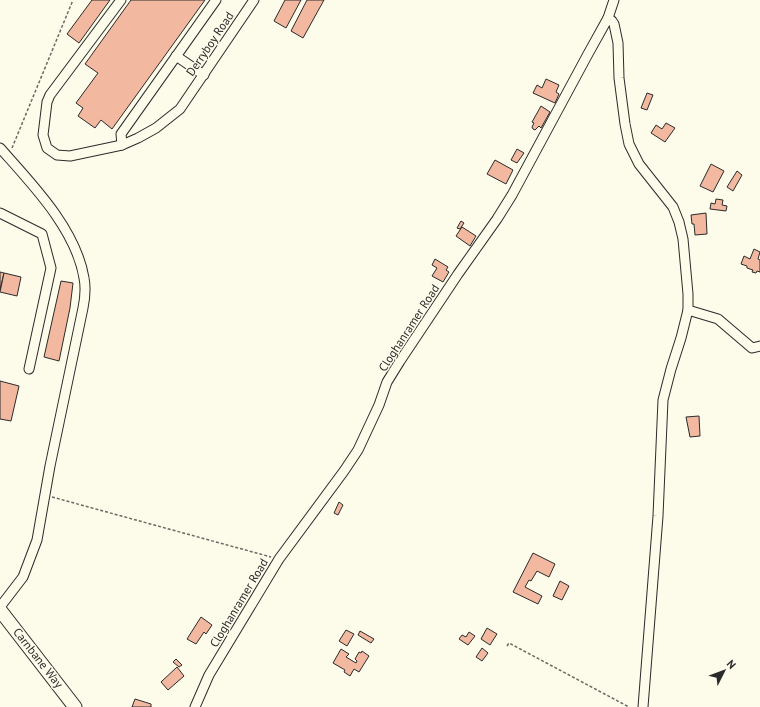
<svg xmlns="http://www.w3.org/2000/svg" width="760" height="707" viewBox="0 0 760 707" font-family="'PT Sans',sans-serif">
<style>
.building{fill:#f2b8a0;stroke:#2b2b2b}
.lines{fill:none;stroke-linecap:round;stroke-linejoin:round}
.minor-casing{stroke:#2b2b2b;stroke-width:11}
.highway-casing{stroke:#2b2b2b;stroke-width:15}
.path{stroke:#6a6964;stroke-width:1.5;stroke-dasharray:3 2;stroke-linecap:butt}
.minor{stroke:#fdfbea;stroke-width:9}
.highway{stroke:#fdfbea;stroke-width:13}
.labels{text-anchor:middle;stroke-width:3;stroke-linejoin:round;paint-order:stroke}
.street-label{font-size:12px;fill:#2b2b2b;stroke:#fdfbea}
</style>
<rect width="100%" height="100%" fill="#fdfbea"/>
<g class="building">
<path d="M 92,0 L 110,0 L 79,43 L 67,34 Z"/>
<path d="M 131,0 L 205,0 L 112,129 L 101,120 L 95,128 L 78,116 L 83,108 L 76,103 L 98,73 L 85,64 Z"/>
<path d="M 285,0 L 301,0 L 286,28 L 274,21 Z"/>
<path d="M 307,0 L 324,0 L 303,38 L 291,31 Z"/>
<path d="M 546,79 L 559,85 L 556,92 L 559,94 L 555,103 L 533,93 L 537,85 L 542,88 Z"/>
<path d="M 647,93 L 653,95 L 647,110 L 641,108 Z"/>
<path d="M 541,106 L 550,112 L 541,128 L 539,126 L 535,130 L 533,129 L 532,127 L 534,123 L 532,122 Z"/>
<path d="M 666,123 L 675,128 L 665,142 L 651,133 L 656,125 L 662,129 Z"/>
<path d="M 517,149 L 524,153 L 517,163 L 511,160 Z"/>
<path d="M 495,160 L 513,170 L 506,184 L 487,174 Z"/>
<path d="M 711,164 L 724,171 L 713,192 L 700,186 Z"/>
<path d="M 737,171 L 742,175 L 733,191 L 727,187 Z"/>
<path d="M 716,199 L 723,200 L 722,205 L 727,206 L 726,211 L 710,209 L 711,203 L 715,204 Z"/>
<path d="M 706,213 L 707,234 L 695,235 L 694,224 L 692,224 L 691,215 Z"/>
<path d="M 461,221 L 464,223 L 460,229 L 457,228 Z"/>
<path d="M 462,227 L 476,236 L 470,246 L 456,236 Z"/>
<path d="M 754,249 L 760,252 L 758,259 L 760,260 L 760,272 L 757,271 L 756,273 L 752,272 L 753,270 L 747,268 L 747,266 L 741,264 L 744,256 L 750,259 Z"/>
<path d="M 435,259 L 448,267 L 446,270 L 449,272 L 443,282 L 432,276 L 437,268 L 432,265 Z"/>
<path d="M 0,272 L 4,273 L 0,290 Z"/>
<path d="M 4,273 L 21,277 L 17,296 L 0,292 Z"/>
<path d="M 61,281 L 73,283 L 70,308 L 59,361 L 44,357 Z"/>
<path d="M 0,381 L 19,386 L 11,421 L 0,419 Z"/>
<path d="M 699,416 L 700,436 L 690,437 L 686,417 Z"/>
<path d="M 339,502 L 343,505 L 338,515 L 334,513 Z"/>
<path d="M 533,553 L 555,564 L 549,577 L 537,571 L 531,581 L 529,580 L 525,587 L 542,596 L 538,604 L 513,592 Z"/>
<path d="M 560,581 L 569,586 L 562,600 L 553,596 Z"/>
<path d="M 201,617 L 212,625 L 206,634 L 204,632 L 196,644 L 187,639 Z"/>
<path d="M 487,628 L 497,634 L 490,645 L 481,639 Z"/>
<path d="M 346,630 L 354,634 L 347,646 L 339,641 Z"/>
<path d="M 360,631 L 374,639 L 371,643 L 358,635 Z"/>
<path d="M 469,632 L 475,636 L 468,645 L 459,639 L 462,635 L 466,637 Z"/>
<path d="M 482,648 L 488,653 L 482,661 L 476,657 Z"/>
<path d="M 341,649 L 349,654 L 346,657 L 356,663 L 357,661 L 355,659 L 359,652 L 361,653 L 362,651 L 369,656 L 359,672 L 354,669 L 350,676 L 344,672 L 345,670 L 333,663 Z"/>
<path d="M 176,659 L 182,665 L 179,667 L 173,662 Z"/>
<path d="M 177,667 L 184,676 L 168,690 L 161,682 Z"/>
<path d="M 135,699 L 151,704 L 151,707 L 132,707 Z"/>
</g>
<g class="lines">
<g class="minor-casing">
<g id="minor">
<path d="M 121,0 L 50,95 L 47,102 L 43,135 L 47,148 L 57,155 L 70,156 L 122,145 L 138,138 L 156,128 L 180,109 L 254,0"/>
<path d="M 608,18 L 612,21 L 614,24 L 618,43 L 619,78 L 625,124 L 629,144 L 639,164 L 673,207 L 679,222 L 683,239 L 688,294 L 688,310 L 681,338 L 671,369 L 663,400 L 658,516 L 643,707"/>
<path d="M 176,56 L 204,75"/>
<path d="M 122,145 L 121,134 L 216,0"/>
<path d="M 0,148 C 32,184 76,229 84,278 C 86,288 85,298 83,308 L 50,466 L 37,540 L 23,577 L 0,607"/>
<path d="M 0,213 L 42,234 L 51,268 L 29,369"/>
<path d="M 688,310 L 718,319 L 752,348 L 760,346"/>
<path d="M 195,707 L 209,675 L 279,559 L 344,471 L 358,450 L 379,405 L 387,382 L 400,361 L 458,274 L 497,219 L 512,195 L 588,54 L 608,18 L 614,0"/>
</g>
</g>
<g class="highway-casing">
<path id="highway" d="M 0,610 L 75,707"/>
</g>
<g class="path">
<path d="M 12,148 L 73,0"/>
<path d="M 52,497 L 271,557"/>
<path d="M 507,646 L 509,643 L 629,707"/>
</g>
<use href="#minor" class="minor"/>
<use href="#highway" class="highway"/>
</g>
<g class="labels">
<g class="street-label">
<text transform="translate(210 44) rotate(-56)" y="4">Derryboy Road</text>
<text transform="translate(409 328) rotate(-57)" y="4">Cloghanramer Road</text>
<text transform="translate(239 603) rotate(-59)" y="4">Cloghanramer Road</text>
<text transform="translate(38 658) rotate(52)" y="4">Carnbane Way</text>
</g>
</g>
<g transform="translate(724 671) rotate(48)" stroke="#fdfbea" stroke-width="3" paint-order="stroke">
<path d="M0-3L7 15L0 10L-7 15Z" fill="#2b2b2b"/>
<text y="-6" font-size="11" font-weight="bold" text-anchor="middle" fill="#2b2b2b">N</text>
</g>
</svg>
